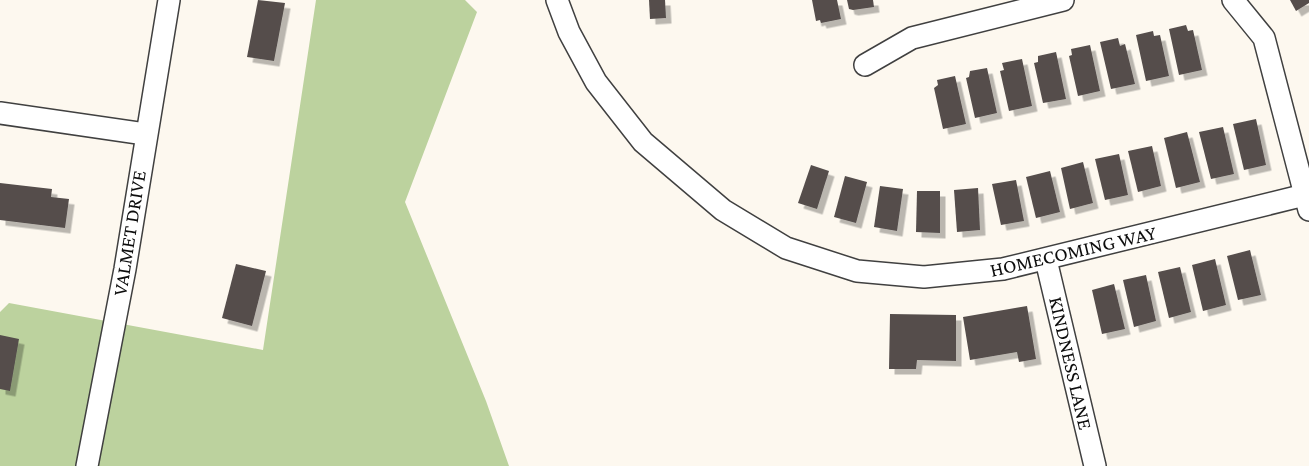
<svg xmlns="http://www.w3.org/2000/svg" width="1309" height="466" viewBox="0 0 1309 466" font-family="'Crimson Pro',serif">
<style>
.forest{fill:#bcd29e}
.building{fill:#544d4b;filter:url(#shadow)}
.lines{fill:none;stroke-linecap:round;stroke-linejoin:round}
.minor-casing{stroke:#404040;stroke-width:24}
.minor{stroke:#fff;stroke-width:21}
.labels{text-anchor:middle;stroke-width:6;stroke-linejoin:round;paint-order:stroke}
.street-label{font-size:20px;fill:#0d0d0d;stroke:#fff}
</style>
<defs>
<filter id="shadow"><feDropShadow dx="5.5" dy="5.5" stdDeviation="0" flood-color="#0004"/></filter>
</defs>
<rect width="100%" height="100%" fill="#fdf8ef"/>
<path class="forest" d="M 316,0 L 465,0 L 477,12 L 405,202 L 486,401 L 509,466 L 0,466 L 0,312 L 9,303 L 263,350 Z"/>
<g class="building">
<path d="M 258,0 L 285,3 L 274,61 L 247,57 Z"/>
<path d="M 649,0 L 665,0 L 666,18 L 650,19 Z"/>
<path d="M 812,0 L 837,0 L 841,19 L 821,23 L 820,20 L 816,21 Z"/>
<path d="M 847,0 L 873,0 L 874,7 L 853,10 L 849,9 Z"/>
<path d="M 1290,0 L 1309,0 L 1309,3 L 1296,11 Z"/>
<path d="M 1186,25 L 1188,31 L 1193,30 L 1202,70 L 1179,75 L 1169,29 Z"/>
<path d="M 1153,31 L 1154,36 L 1160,35 L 1169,76 L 1146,81 L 1136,35 Z"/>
<path d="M 1118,38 L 1120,46 L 1125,44 L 1135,84 L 1111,89 L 1100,42 Z"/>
<path d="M 1090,45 L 1100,91 L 1078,96 L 1069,56 L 1072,55 L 1071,49 Z"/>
<path d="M 1056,52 L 1066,99 L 1043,103 L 1034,63 L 1038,62 L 1038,56 Z"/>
<path d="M 1022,59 L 1032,106 L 1009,111 L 1000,71 L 1004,70 L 1002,63 Z"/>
<path d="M 987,68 L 997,113 L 975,118 L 966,78 L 969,77 L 970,71 Z"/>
<path d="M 955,76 L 966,124 L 943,129 L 934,88 L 938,85 L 937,80 Z"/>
<path d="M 1256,119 L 1266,165 L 1244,170 L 1233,124 Z"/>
<path d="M 1223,127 L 1234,174 L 1211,179 L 1199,132 Z"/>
<path d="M 1187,132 L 1200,182 L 1176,188 L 1164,138 Z"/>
<path d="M 1152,146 L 1161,186 L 1138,192 L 1128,151 Z"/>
<path d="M 1119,154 L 1128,195 L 1105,200 L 1095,159 Z"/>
<path d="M 1083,162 L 1093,203 L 1070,209 L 1061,168 Z"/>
<path d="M 811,165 L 829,171 L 817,209 L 798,203 Z"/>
<path d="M 1050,171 L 1060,212 L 1036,218 L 1026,177 Z"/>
<path d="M 845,176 L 867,182 L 856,223 L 834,217 Z"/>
<path d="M 1016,180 L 1024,221 L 1001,225 L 992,184 Z"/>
<path d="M 0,183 L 52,189 L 51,197 L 69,199 L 65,228 L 0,220 Z"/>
<path d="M 880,186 L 903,189 L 897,231 L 874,227 Z"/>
<path d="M 978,188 L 980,230 L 957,232 L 954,190 Z"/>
<path d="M 917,191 L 940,191 L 940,233 L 916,232 Z"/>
<path d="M 1250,250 L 1261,295 L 1238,300 L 1227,256 Z"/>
<path d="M 1215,259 L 1226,305 L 1203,311 L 1192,265 Z"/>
<path d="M 236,264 L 266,271 L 252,326 L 222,318 Z"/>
<path d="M 1180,267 L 1191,312 L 1169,318 L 1158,272 Z"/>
<path d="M 1146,275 L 1156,321 L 1134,327 L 1123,280 Z"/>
<path d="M 1114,284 L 1125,329 L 1102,334 L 1092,290 Z"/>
<path d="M 1027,306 L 1036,359 L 1019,362 L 1017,352 L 970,360 L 963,317 Z"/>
<path d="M 890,314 L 956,315 L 956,361 L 917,360 L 916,369 L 889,369 Z"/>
<path d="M 0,335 L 19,339 L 10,391 L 0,389 Z"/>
</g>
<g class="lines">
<g class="minor-casing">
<g id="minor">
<path d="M 557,0 L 569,32 L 596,82 L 643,142 L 723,210 L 786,248 L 857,271 L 924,277 L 1003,269 L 1309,194"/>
<path d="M 1233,0 L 1264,38 L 1309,210"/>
<path d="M 865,65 L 912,38 L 1063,0"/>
<path d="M 0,113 L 145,134"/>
<path d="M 1046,260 L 1095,466"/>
<path d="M 87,466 L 125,269 L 169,0"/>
</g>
</g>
<use href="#minor" class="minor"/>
</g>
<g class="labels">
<g class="street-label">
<text transform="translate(129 233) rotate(-81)" y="7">VALMET DRIVE</text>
<text transform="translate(1073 251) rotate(-13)" y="7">HOMECOMING WAY</text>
<text transform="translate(1071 363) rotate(77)" y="7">KINDNESS LANE</text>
</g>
</g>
</svg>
